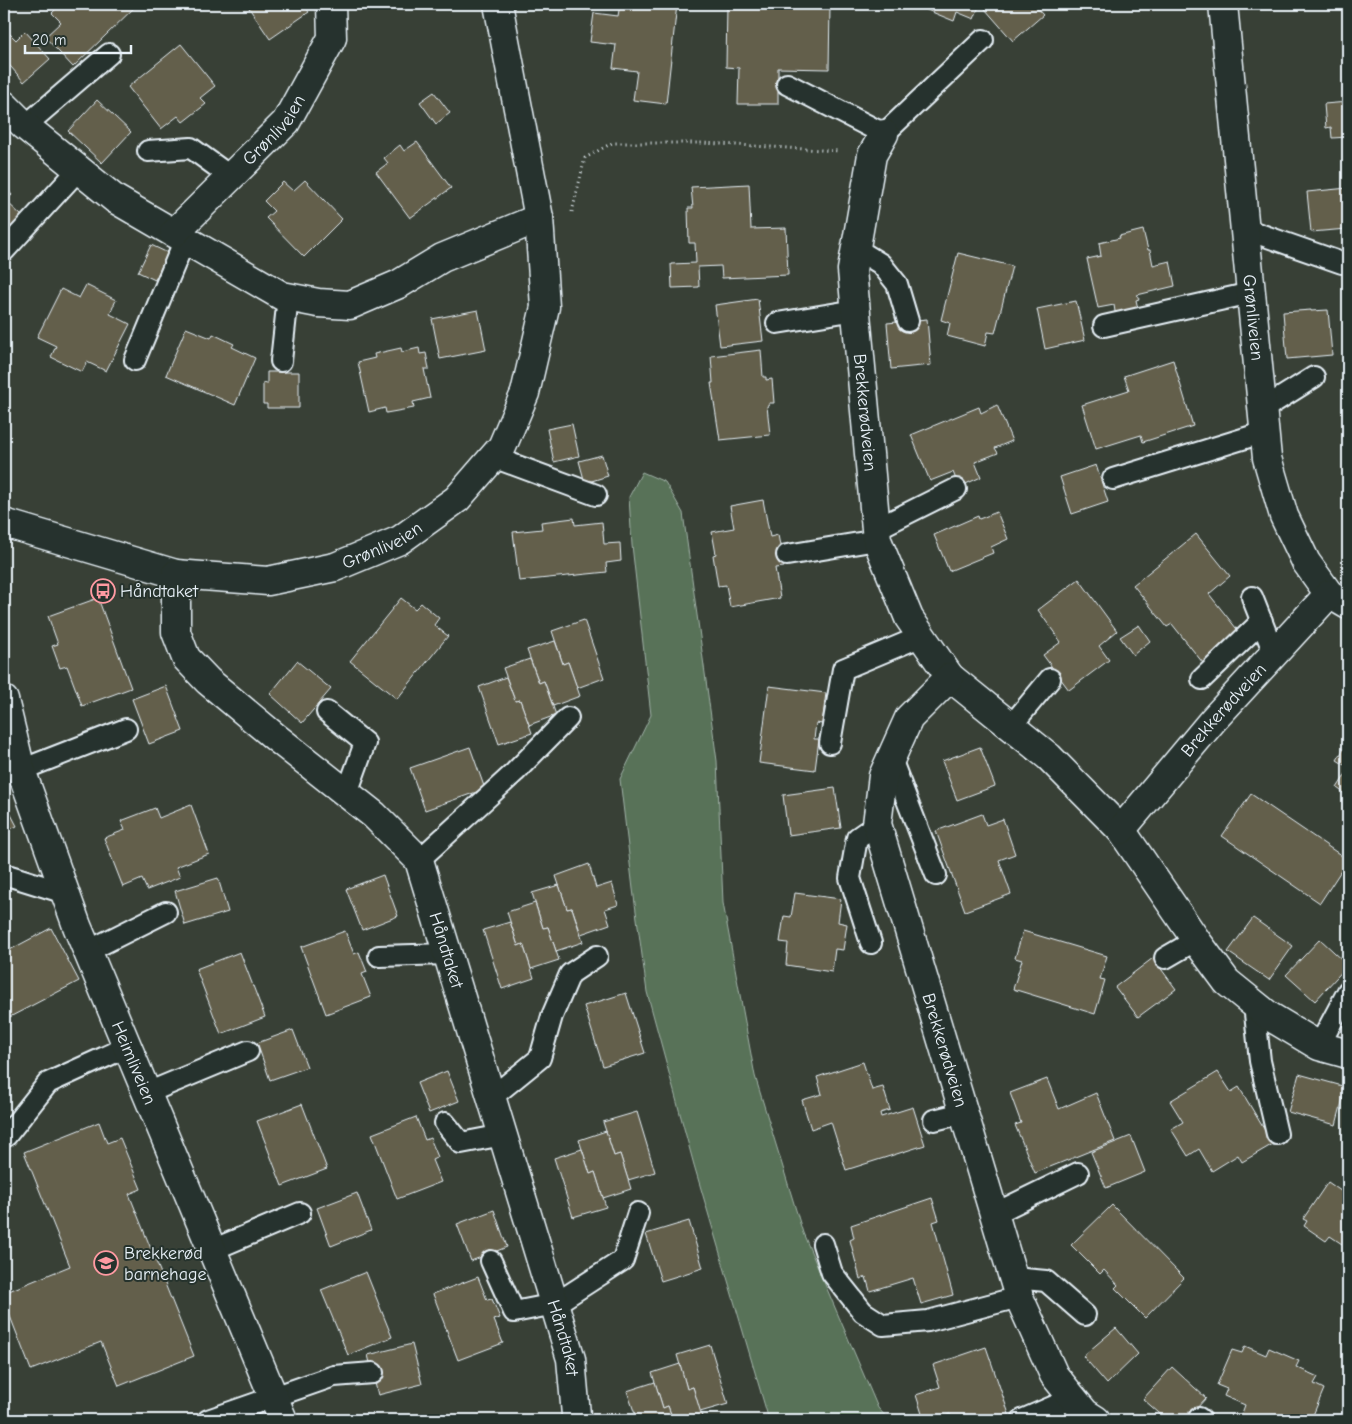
<svg xmlns="http://www.w3.org/2000/svg" width="1352" height="1424" viewBox="0 0 1352 1424" font-family="'Comic Neue',sans-serif">
<style>
.green{fill:#597258;stroke:#a0b2a8}
.building{fill:#635f4c;stroke:#e8f1f8}
.lines{fill:none;stroke-linecap:round;stroke-linejoin:round}
.lane-casing{stroke:#e8f1f8;stroke-width:24}
.street-casing{stroke:#e8f1f8;stroke-width:31}
.path{stroke:#e8f1f8;stroke-width:3;stroke-dasharray:1 4;stroke-linecap:butt}
.lane{stroke:#26332d;stroke-width:20}
.street{stroke:#26332d;stroke-width:28}
.labels{text-anchor:middle;stroke-width:4;stroke-linejoin:round;paint-order:stroke}
.street-label{font-size:18px;fill:#e8f1f8;stroke:#26332d}
.poi-label{font-size:18px;fill:#e8f1f8;stroke:#26332d;text-anchor:start}
</style>
<rect width="100%" height="100%" fill="#384036"/>
<filter id="ink" filterUnits="userSpaceOnUse"><feTurbulence type="fractalNoise" baseFrequency=".02" numOctaves="2"/><feDisplacementMap in="SourceGraphic" scale="10" xChannelSelector="R" yChannelSelector="G"/><feConvolveMatrix kernelMatrix="1 2 1 2 8 2 1 2 1" color-interpolation-filters="sRGB"/></filter>
<g filter="url(#ink)">
<path class="green" d="M 642,472 L 665,482 L 683,513 L 717,761 L 723,903 L 755,1076 L 803,1233 L 878,1408 L 889,1420 L 769,1420 L 694,1165 L 647,992 L 633,889 L 620,779 L 651,715 L 632,545 L 629,497 Z"/>
<g class="building">
<path d="M 61,4 L 138,4 L 73,67 L 45,37 L 61,22 L 52,13 Z"/>
<path d="M 256,4 L 303,4 L 309,12 L 270,39 L 249,8 Z"/>
<path d="M 620,4 L 677,4 L 666,104 L 633,100 L 637,71 L 613,68 L 616,45 L 590,42 L 594,13 L 618,16 Z"/>
<path d="M 727,4 L 830,5 L 829,69 L 778,68 L 778,104 L 738,104 L 739,68 L 726,67 Z"/>
<path d="M 924,4 L 980,4 L 974,19 L 957,12 L 954,21 L 922,8 Z"/>
<path d="M 991,4 L 1033,4 L 1043,15 L 1013,41 L 985,9 Z"/>
<path d="M 25,31 L 50,59 L 24,82 L 4,59 L 4,36 L 8,32 L 16,40 Z"/>
<path d="M 181,44 L 215,86 L 200,98 L 206,104 L 183,122 L 178,116 L 161,129 L 128,87 Z"/>
<path d="M 1348,76 L 1348,93 L 1346,93 L 1344,77 Z"/>
<path d="M 434,92 L 450,113 L 436,124 L 420,102 Z"/>
<path d="M 97,100 L 131,132 L 102,163 L 68,131 Z"/>
<path d="M 1348,102 L 1348,137 L 1332,138 L 1331,127 L 1326,128 L 1324,104 Z"/>
<path d="M 417,142 L 451,188 L 410,218 L 376,172 L 388,163 L 384,158 L 400,145 L 404,151 Z"/>
<path d="M 305,180 L 342,219 L 304,257 L 266,218 L 274,211 L 264,201 L 283,182 L 293,191 Z"/>
<path d="M 749,184 L 751,229 L 786,228 L 788,275 L 722,278 L 721,266 L 698,267 L 699,287 L 672,288 L 671,264 L 696,263 L 695,243 L 689,243 L 688,208 L 693,208 L 691,187 Z"/>
<path d="M 4,186 L 12,195 L 6,201 L 22,216 L 4,235 Z"/>
<path d="M 1348,188 L 1348,231 L 1347,231 L 1347,229 L 1311,232 L 1307,192 Z"/>
<path d="M 1143,230 L 1148,250 L 1150,250 L 1153,265 L 1170,261 L 1175,286 L 1137,295 L 1139,299 L 1136,300 L 1139,313 L 1116,318 L 1114,305 L 1098,308 L 1087,259 L 1101,256 L 1099,243 L 1120,238 L 1119,236 Z"/>
<path d="M 151,245 L 168,253 L 155,280 L 138,272 Z"/>
<path d="M 958,253 L 1012,266 L 995,333 L 988,332 L 985,346 L 947,336 L 950,323 L 941,320 Z"/>
<path d="M 86,285 L 116,300 L 110,314 L 130,324 L 106,371 L 87,362 L 82,372 L 51,357 L 56,346 L 37,337 L 61,289 L 79,298 Z"/>
<path d="M 758,299 L 763,341 L 720,346 L 715,305 Z"/>
<path d="M 1076,301 L 1085,340 L 1045,349 L 1037,309 Z"/>
<path d="M 478,310 L 486,350 L 440,359 L 432,319 Z"/>
<path d="M 1311,310 L 1311,311 L 1328,310 L 1332,355 L 1287,359 L 1283,312 Z"/>
<path d="M 927,319 L 931,365 L 891,369 L 887,323 Z"/>
<path d="M 186,328 L 211,338 L 213,334 L 234,344 L 232,347 L 255,358 L 235,405 L 166,375 Z"/>
<path d="M 401,348 L 402,352 L 419,348 L 420,354 L 426,353 L 429,369 L 424,369 L 430,398 L 413,402 L 414,408 L 386,413 L 385,408 L 369,412 L 358,362 L 375,358 L 374,354 Z"/>
<path d="M 761,350 L 763,377 L 766,377 L 766,380 L 772,379 L 774,403 L 769,403 L 769,406 L 767,406 L 770,435 L 720,440 L 711,383 L 713,383 L 711,356 Z"/>
<path d="M 1173,360 L 1193,426 L 1143,442 L 1141,435 L 1096,449 L 1082,405 L 1129,390 L 1124,376 Z"/>
<path d="M 267,372 L 299,372 L 299,408 L 267,408 L 267,404 L 263,404 L 263,383 L 267,384 Z"/>
<path d="M 997,405 L 1012,441 L 995,448 L 998,453 L 975,462 L 981,477 L 959,487 L 953,472 L 930,481 L 911,435 L 979,407 L 981,413 Z"/>
<path d="M 572,424 L 579,456 L 554,462 L 547,429 Z"/>
<path d="M 602,455 L 608,476 L 585,483 L 579,461 Z"/>
<path d="M 1096,465 L 1108,502 L 1072,514 L 1060,477 Z"/>
<path d="M 763,500 L 770,537 L 778,535 L 784,567 L 775,568 L 780,598 L 730,607 L 726,585 L 718,586 L 713,555 L 716,554 L 712,532 L 734,528 L 730,506 Z"/>
<path d="M 997,512 L 1008,539 L 991,547 L 993,553 L 949,571 L 934,535 L 978,516 L 979,519 Z"/>
<path d="M 574,518 L 575,525 L 602,522 L 604,544 L 620,543 L 621,561 L 606,563 L 607,572 L 519,581 L 513,532 L 542,529 L 541,522 Z"/>
<path d="M 1196,534 L 1230,576 L 1209,594 L 1240,633 L 1203,663 L 1172,624 L 1167,627 L 1133,585 Z"/>
<path d="M 1079,579 L 1117,631 L 1099,646 L 1109,660 L 1069,690 L 1043,655 L 1061,642 L 1038,610 Z"/>
<path d="M 98,598 L 131,688 L 82,706 L 67,666 L 60,668 L 52,646 L 58,644 L 48,616 Z"/>
<path d="M 401,598 L 415,609 L 421,603 L 439,618 L 434,625 L 448,636 L 397,699 L 350,661 Z"/>
<path d="M 584,620 L 604,678 L 577,688 L 568,662 L 563,664 L 552,631 Z"/>
<path d="M 1139,625 L 1150,641 L 1133,655 L 1120,637 Z"/>
<path d="M 555,641 L 563,664 L 568,662 L 580,696 L 553,706 L 544,681 L 539,683 L 527,650 Z"/>
<path d="M 530,659 L 539,683 L 544,681 L 556,715 L 529,725 L 520,700 L 515,701 L 503,668 Z"/>
<path d="M 297,661 L 331,689 L 302,723 L 270,694 Z"/>
<path d="M 506,677 L 515,701 L 520,700 L 532,733 L 499,744 L 479,687 Z"/>
<path d="M 166,686 L 183,731 L 149,744 L 132,699 Z"/>
<path d="M 769,686 L 826,693 L 822,724 L 816,723 L 814,739 L 819,739 L 815,770 L 759,763 Z"/>
<path d="M 1348,742 L 1348,767 L 1337,760 Z"/>
<path d="M 470,747 L 485,789 L 425,810 L 410,768 Z"/>
<path d="M 980,747 L 995,786 L 957,800 L 942,761 Z"/>
<path d="M 1348,771 L 1348,796 L 1337,788 Z"/>
<path d="M 835,788 L 841,828 L 788,835 L 783,795 Z"/>
<path d="M 1251,794 L 1348,860 L 1320,903 L 1222,836 Z"/>
<path d="M 4,801 L 17,826 L 4,832 Z"/>
<path d="M 191,805 L 209,854 L 176,867 L 180,877 L 147,890 L 142,879 L 123,887 L 104,838 L 125,830 L 121,821 L 155,808 L 159,818 Z"/>
<path d="M 982,814 L 986,825 L 1003,819 L 1015,854 L 999,860 L 1011,894 L 965,911 L 936,831 Z"/>
<path d="M 589,864 L 596,888 L 612,883 L 618,905 L 605,909 L 610,924 L 581,934 L 572,908 L 567,909 L 556,876 Z"/>
<path d="M 383,875 L 398,916 L 362,930 L 346,889 Z"/>
<path d="M 218,878 L 228,912 L 185,925 L 175,891 Z"/>
<path d="M 559,885 L 567,909 L 572,908 L 583,942 L 556,951 L 548,927 L 543,928 L 532,893 Z"/>
<path d="M 795,893 L 841,899 L 838,922 L 847,924 L 843,950 L 835,949 L 832,972 L 786,965 L 788,943 L 780,942 L 784,916 L 791,917 Z"/>
<path d="M 535,903 L 543,928 L 548,927 L 559,960 L 531,969 L 523,944 L 518,946 L 507,912 Z"/>
<path d="M 1253,918 L 1293,946 L 1269,980 L 1228,952 Z"/>
<path d="M 510,922 L 518,946 L 523,944 L 534,978 L 502,989 L 483,930 Z"/>
<path d="M 51,928 L 79,981 L 4,1020 L 4,953 Z"/>
<path d="M 345,931 L 354,954 L 359,952 L 367,972 L 362,974 L 371,997 L 326,1014 L 301,947 Z"/>
<path d="M 1023,931 L 1107,956 L 1100,979 L 1105,980 L 1095,1014 L 1013,989 L 1022,960 L 1015,958 Z"/>
<path d="M 1320,939 L 1348,965 L 1315,1001 L 1286,975 Z"/>
<path d="M 240,952 L 265,1017 L 221,1034 L 196,969 Z"/>
<path d="M 1153,958 L 1176,989 L 1138,1017 L 1115,987 Z"/>
<path d="M 626,993 L 645,1053 L 603,1066 L 584,1006 Z"/>
<path d="M 293,1030 L 307,1067 L 270,1080 L 257,1043 Z"/>
<path d="M 863,1062 L 872,1090 L 883,1087 L 890,1110 L 880,1113 L 881,1117 L 913,1107 L 925,1145 L 846,1170 L 831,1122 L 811,1129 L 802,1100 L 822,1094 L 817,1077 Z"/>
<path d="M 447,1071 L 459,1101 L 429,1113 L 417,1083 Z"/>
<path d="M 1218,1072 L 1231,1092 L 1239,1087 L 1273,1144 L 1242,1162 L 1238,1155 L 1212,1171 L 1199,1149 L 1188,1156 L 1171,1129 L 1183,1122 L 1170,1101 Z"/>
<path d="M 1299,1074 L 1346,1087 L 1336,1125 L 1288,1112 Z"/>
<path d="M 1047,1079 L 1059,1109 L 1096,1093 L 1115,1141 L 1035,1173 L 1015,1125 L 1021,1123 L 1010,1093 Z"/>
<path d="M 302,1104 L 327,1169 L 282,1186 L 257,1121 Z"/>
<path d="M 637,1112 L 655,1172 L 628,1180 L 620,1154 L 614,1156 L 603,1122 Z"/>
<path d="M 416,1117 L 425,1140 L 430,1138 L 438,1157 L 432,1160 L 441,1182 L 397,1199 L 372,1134 Z"/>
<path d="M 99,1122 L 107,1143 L 120,1138 L 141,1189 L 129,1194 L 194,1356 L 119,1386 L 101,1342 L 31,1370 L 4,1301 L 4,1293 L 70,1266 L 24,1152 Z"/>
<path d="M 606,1131 L 614,1156 L 620,1154 L 631,1189 L 603,1198 L 595,1172 L 590,1174 L 579,1140 Z"/>
<path d="M 1131,1136 L 1145,1172 L 1106,1188 L 1091,1152 Z"/>
<path d="M 582,1149 L 590,1174 L 595,1172 L 606,1207 L 573,1217 L 554,1158 Z"/>
<path d="M 1328,1182 L 1348,1196 L 1348,1241 L 1345,1246 L 1330,1236 L 1326,1241 L 1304,1226 L 1307,1221 L 1303,1219 Z"/>
<path d="M 357,1193 L 371,1230 L 331,1246 L 317,1208 Z"/>
<path d="M 932,1198 L 939,1220 L 933,1222 L 953,1295 L 921,1304 L 913,1278 L 870,1291 L 866,1277 L 860,1279 L 850,1240 L 854,1238 L 851,1225 Z"/>
<path d="M 1112,1205 L 1184,1278 L 1145,1318 L 1115,1288 L 1118,1285 L 1104,1270 L 1100,1274 L 1071,1245 Z"/>
<path d="M 494,1210 L 507,1247 L 471,1261 L 457,1224 Z"/>
<path d="M 689,1221 L 703,1268 L 661,1281 L 646,1234 Z"/>
<path d="M 366,1272 L 392,1337 L 348,1355 L 321,1290 Z"/>
<path d="M 478,1277 L 487,1300 L 492,1299 L 500,1318 L 494,1320 L 503,1343 L 458,1360 L 433,1294 Z"/>
<path d="M 1116,1328 L 1138,1354 L 1107,1384 L 1083,1356 Z"/>
<path d="M 412,1344 L 422,1384 L 378,1395 L 368,1355 Z"/>
<path d="M 710,1345 L 728,1404 L 700,1412 L 693,1387 L 687,1389 L 677,1355 Z"/>
<path d="M 1245,1346 L 1266,1355 L 1269,1348 L 1299,1361 L 1296,1367 L 1318,1377 L 1314,1384 L 1324,1389 L 1311,1420 L 1283,1420 L 1275,1417 L 1274,1420 L 1250,1420 L 1241,1416 L 1245,1405 L 1224,1396 L 1227,1389 L 1217,1385 L 1232,1350 L 1242,1353 Z"/>
<path d="M 986,1347 L 1011,1420 L 952,1420 L 950,1414 L 932,1420 L 924,1420 L 916,1395 L 940,1387 L 933,1365 Z"/>
<path d="M 680,1364 L 687,1389 L 693,1387 L 703,1420 L 673,1420 L 668,1406 L 663,1408 L 652,1373 Z"/>
<path d="M 1172,1367 L 1206,1398 L 1186,1420 L 1167,1420 L 1143,1399 Z"/>
<path d="M 655,1382 L 663,1408 L 668,1406 L 673,1420 L 637,1420 L 627,1391 Z"/>
</g>
<g class="lines">
<g class="lane-casing">
<g id="lane">
<path d="M 787,84 L 884,134 L 983,40"/>
<path d="M 25,126 L 109,54"/>
<path d="M 148,151 L 191,148 L 231,177"/>
<path d="M 1245,229 L 1342,263"/>
<path d="M 855,248 L 881,264 L 897,284 L 908,321"/>
<path d="M 4,251 L 79,169"/>
<path d="M 777,323 L 856,310"/>
<path d="M 1104,326 L 1251,293"/>
<path d="M 135,360 L 185,239"/>
<path d="M 281,361 L 288,297"/>
<path d="M 1263,409 L 1314,377"/>
<path d="M 493,457 L 596,495"/>
<path d="M 1113,479 L 1265,432"/>
<path d="M 876,529 L 956,489"/>
<path d="M 787,555 L 877,540"/>
<path d="M 1252,597 L 1274,653"/>
<path d="M 1202,679 L 1262,621"/>
<path d="M 327,712 L 365,743 L 347,793"/>
<path d="M 1011,726 L 1050,679"/>
<path d="M 830,743 L 843,669 L 922,636"/>
<path d="M 891,759 L 936,875"/>
<path d="M 21,770 L 126,729"/>
<path d="M 419,860 L 515,772 L 568,718"/>
<path d="M 4,874 L 65,893"/>
<path d="M 871,943 L 850,878 L 857,838 L 877,824"/>
<path d="M 88,951 L 166,912"/>
<path d="M 379,956 L 448,954"/>
<path d="M 1165,958 L 1196,940"/>
<path d="M 1254,1004 L 1260,1061 L 1277,1134"/>
<path d="M 1319,1046 L 1348,991"/>
<path d="M 147,1093 L 248,1051"/>
<path d="M 492,1097 L 540,1058 L 552,1016 L 570,974 L 597,956"/>
<path d="M 934,1120 L 963,1113"/>
<path d="M 445,1123 L 461,1143 L 503,1135"/>
<path d="M 6,1136 L 48,1083 L 127,1047"/>
<path d="M 994,1214 L 1078,1173"/>
<path d="M 823,1244 L 832,1273 L 863,1312 L 883,1325 L 928,1321 L 1019,1297"/>
<path d="M 212,1250 L 300,1213"/>
<path d="M 491,1261 L 514,1312 L 555,1304 L 623,1260 L 638,1213"/>
<path d="M 1013,1278 L 1046,1281 L 1085,1315"/>
<path d="M 1199,1418 L 1201,1420"/>
<path d="M 208,1420 L 334,1376 L 373,1373"/>
<path d="M 1022,1420 L 1073,1398"/>
</g>
</g>
<g class="street-casing">
<g id="street">
<path id="s1" d="M 1223,4 L 1267,458 L 1284,516 L 1306,562 L 1329,594 L 1348,605"/>
<path d="M 4,105 L 25,126 L 115,199 L 282,296 L 318,303 L 350,305 L 399,284 L 442,258 L 539,218"/>
<path id="s2" d="M 884,134 L 872,155 L 852,270 L 877,540 L 909,618 L 950,677 L 1049,757 L 1121,830 L 1196,940 L 1227,982 L 1269,1016 L 1319,1046 L 1348,1054"/>
<path id="s3" d="M 174,233 L 286,122 L 332,38 L 331,4"/>
<path id="s4" d="M 4,523 L 176,574 L 268,581 L 335,567 L 400,540 L 457,499 L 502,447 L 525,393 L 545,307 L 539,218 L 498,4"/>
<path id="s5" d="M 176,574 L 176,632 L 186,658 L 208,681 L 274,736 L 374,815 L 419,860 L 571,1359 L 576,1415 L 575,1420"/>
<path id="s6" d="M 950,677 L 909,718 L 883,776 L 877,824 L 1019,1297 L 1054,1375 L 1085,1413 L 1096,1420"/>
<path id="s7" d="M 4,700 L 21,770 L 77,926 L 283,1420"/>
<path id="s8" d="M 1121,830 L 1213,720 L 1329,594"/>
</g>
</g>
<path class="path" d="M 572,212 L 585,158 L 612,143 L 703,143 L 839,151"/>
<use href="#lane" class="lane"/>
<use href="#street" class="street"/>
</g>
</g>
<defs>
<g id="bus-ring" transform="scale(1.25)"><circle r="9.5" fill="#26332d" stroke="#ff9aa2" stroke-width="1.5"/><path d="M-5-6H5V4H4V6H2V4H-2V6H-4V4H-5ZM-3.5-4V0h7V-4ZM-3.5 1.2v1.5H-2V1.2ZM2 1.2v1.5H3.5V1.2Z" fill="#ff9aa2"/></g>
<g id="school-ring" transform="scale(1.25)"><circle r="9.5" fill="#26332d" stroke="#ff9aa2" stroke-width="1.5"/><path d="M0-5L7-2L0 1L-7-2ZM-4 1L0 2.5L4 1V4Q0 6-4 4Z" fill="#ff9aa2"/></g>
</defs>
<g fill-rule="evenodd">
<use href="#bus-ring" x="103" y="591"/>
<use href="#school-ring" x="106" y="1263"/>
</g>
<g class="labels">
<g class="street-label">
<text dy="6" stroke="none"><textPath href="#s3" startOffset="144">Grønliveien</textPath></text>
<text dy="6" stroke="none"><textPath href="#s1" startOffset="315">Grønliveien</textPath></text>
<text dy="6" stroke="none"><textPath href="#s2" startOffset="284">Brekkerødveien</textPath></text>
<text dy="6" stroke="none"><textPath href="#s4" startOffset="392">Grønliveien</textPath></text>
<text dy="6" stroke="none"><textPath href="#s8" startOffset="158">Brekkerødveien</textPath></text>
<text dy="6" stroke="none"><textPath href="#s5" startOffset="489">Håndtaket</textPath></text>
<text dy="6" stroke="none"><textPath href="#s6" startOffset="406">Brekkerødveien</textPath></text>
<text dy="6" stroke="none"><textPath href="#s7" startOffset="386">Heimliveien</textPath></text>
<text dy="6" stroke="none"><textPath href="#s5" startOffset="894">Håndtaket</textPath></text>
</g>
<g class="poi-label">
<text x="120" y="597">Håndtaket</text>
<text x="124" y="1259">Brekkerød<tspan x="124" dy="21">barnehage</tspan></text>
</g>
</g>
<rect width="1352" height="1424" fill="none" stroke="#26332d" stroke-width="20"/>
<rect x="10" y="10" width="1332" height="1404" fill="none" stroke="#e8f1f8" stroke-width="2" filter="url(#ink)"/>
<path d="M25 45v8h106v-8" fill="none" stroke="#e8f1f8" stroke-width="2.5"/>
<text x="32" y="45" font-size="15" fill="#e8f1f8" stroke="#26332d" stroke-width="4" paint-order="stroke">20 m</text>
</svg>
